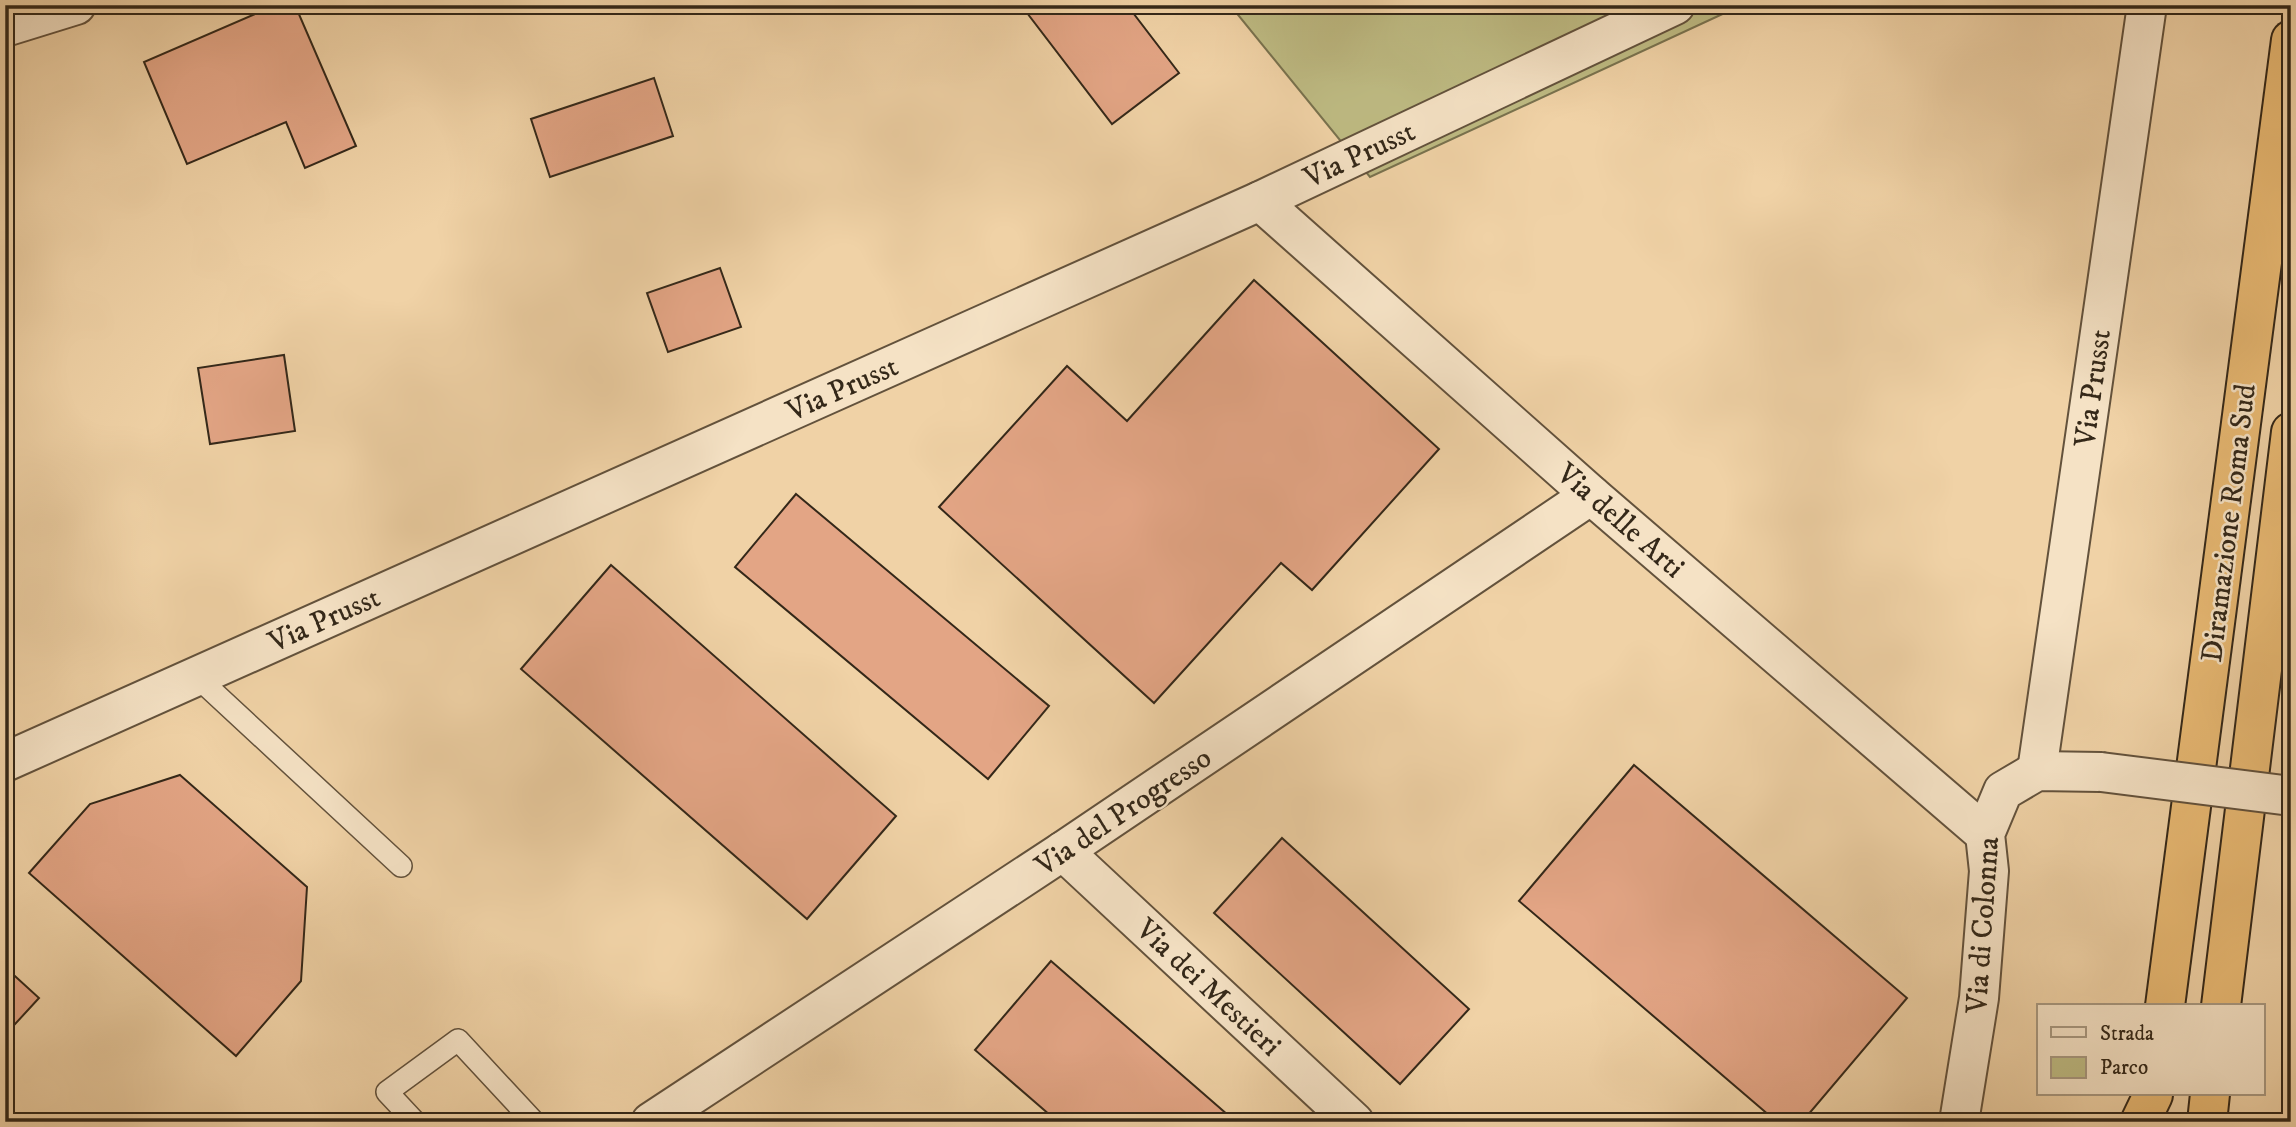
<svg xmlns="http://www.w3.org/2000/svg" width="2296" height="1127" viewBox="0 0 2296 1127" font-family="'IM FELL DW Pica',serif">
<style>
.green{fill:#bebb83;stroke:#79724e;stroke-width:2}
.building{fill:#e3a585;stroke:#342819;stroke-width:2}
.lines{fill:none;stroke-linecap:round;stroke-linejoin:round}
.service-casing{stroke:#63523c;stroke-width:24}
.minor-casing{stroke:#63523c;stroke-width:42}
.motorway-casing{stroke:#342819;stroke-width:42}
.service{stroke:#f5e2c5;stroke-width:21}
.minor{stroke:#f5e2c5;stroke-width:38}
.motorway{stroke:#e8b973;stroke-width:38}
.minor-bridge-casing{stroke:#63523c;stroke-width:42;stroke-linecap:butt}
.minor-bridge{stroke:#f5e2c5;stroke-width:38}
.labels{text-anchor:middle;stroke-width:5;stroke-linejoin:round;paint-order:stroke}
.street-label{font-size:30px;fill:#342819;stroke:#f5e2c5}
</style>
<rect width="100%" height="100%" fill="#f0d2a6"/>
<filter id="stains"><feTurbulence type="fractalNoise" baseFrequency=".00286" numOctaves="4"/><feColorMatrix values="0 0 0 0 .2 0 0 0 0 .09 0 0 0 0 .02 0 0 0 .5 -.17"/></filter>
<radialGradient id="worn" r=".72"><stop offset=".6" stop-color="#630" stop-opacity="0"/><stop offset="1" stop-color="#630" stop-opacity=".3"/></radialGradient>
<path class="green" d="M 1230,5 L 1742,5 L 1370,177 Z"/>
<g class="building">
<path d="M 276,5 L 295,5 L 356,146 L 305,168 L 286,122 L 187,164 L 144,62 Z"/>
<path d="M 1021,5 L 1127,5 L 1179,73 L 1112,124 Z"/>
<path d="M 654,78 L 673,136 L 550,177 L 531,119 Z"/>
<path d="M 720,268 L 741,327 L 668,352 L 647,293 Z"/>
<path d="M 1254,280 L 1439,449 L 1312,590 L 1281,563 L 1154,703 L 939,507 L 1067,366 L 1127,421 Z"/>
<path d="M 284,355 L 295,431 L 210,444 L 198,368 Z"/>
<path d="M 796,494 L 1049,706 L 988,779 L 735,567 Z"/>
<path d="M 611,565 L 896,816 L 807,919 L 521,669 Z"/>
<path d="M 1634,765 L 1907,998 L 1802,1122 L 1777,1122 L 1519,901 Z"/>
<path d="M 180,775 L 307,887 L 301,981 L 236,1056 L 29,873 L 90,804 Z"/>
<path d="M 1282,838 L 1469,1009 L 1400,1084 L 1214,913 Z"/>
<path d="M 1051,961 L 1236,1122 L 1058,1122 L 975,1050 Z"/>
<path d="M 5,967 L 39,998 L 5,1035 Z"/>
</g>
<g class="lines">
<g class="service-casing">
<g id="service">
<path d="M 196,676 L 401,866"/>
<path d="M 415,1122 L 387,1092 L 458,1040 L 534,1122"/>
</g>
</g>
<g class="minor-casing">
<g id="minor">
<path d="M 5,27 L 76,5"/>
<path d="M 1260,201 L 1591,495 L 1985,834"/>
<path d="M 5,762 L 1260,201 L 1675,5"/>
<path d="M 2037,771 L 2147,5"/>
<path d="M 1063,851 L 1354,1122"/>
<path d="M 651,1122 L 1063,851 L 1591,495"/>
<path d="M 1959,1122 L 1979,998 L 1989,871 L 1985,834 L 2003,791 L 2037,771 L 2101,772"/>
</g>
</g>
<g class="motorway-casing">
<g id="motorway">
<path d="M 2165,1006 L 2291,40"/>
<path d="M 2221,1006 L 2291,432"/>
<path d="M 2140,1122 L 2153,1095"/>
<path d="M 2207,1122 L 2210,1094"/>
</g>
</g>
<use href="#service" class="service"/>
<use href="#minor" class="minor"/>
<use href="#motorway" class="motorway"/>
<g class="minor-bridge-casing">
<path id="minor-bridge" d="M 2101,772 L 2291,796"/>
</g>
<use href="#minor-bridge" class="minor-bridge"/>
</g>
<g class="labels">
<g class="street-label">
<text transform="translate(1359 154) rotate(-25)" y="10">Via Prusst</text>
<text transform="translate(842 388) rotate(-24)" y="10">Via Prusst</text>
<text transform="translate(2092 388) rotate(-82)" y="10">Via Prusst</text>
<text transform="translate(1621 520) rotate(41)" y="10">Via delle Arti</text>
<text transform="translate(2228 523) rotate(-83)" y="10">Diramazione Roma Sud</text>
<text transform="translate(324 619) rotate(-24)" y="10">Via Prusst</text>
<text transform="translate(1123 811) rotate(-34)" y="10">Via del Progresso</text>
<text transform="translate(1982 925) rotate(-86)" y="10">Via di Colonna</text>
<text transform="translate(1209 987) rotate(43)" y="10">Via dei Mestieri</text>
</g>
</g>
<rect width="2296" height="1127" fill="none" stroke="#f0d2a6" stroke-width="28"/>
<rect x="7" y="7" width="2282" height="1113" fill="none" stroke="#342819" stroke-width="3.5"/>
<rect x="14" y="14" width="2268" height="1099" fill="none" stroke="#342819" stroke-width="2"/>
<rect x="2037" y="1004" width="228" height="91" fill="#f5e2c5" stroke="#a89880" stroke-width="2"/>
<rect x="2051" y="1027" width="35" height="10" fill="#f5e2c5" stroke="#a89880" stroke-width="2"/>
<text x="2100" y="1040" font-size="21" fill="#342819">Strada</text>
<rect x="2051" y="1057" width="35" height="21" fill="#bebb83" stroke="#a89880" stroke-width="2"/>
<text x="2100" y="1074" font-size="21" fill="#342819">Parco</text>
<rect width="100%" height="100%" filter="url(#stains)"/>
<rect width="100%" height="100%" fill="url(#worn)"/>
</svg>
